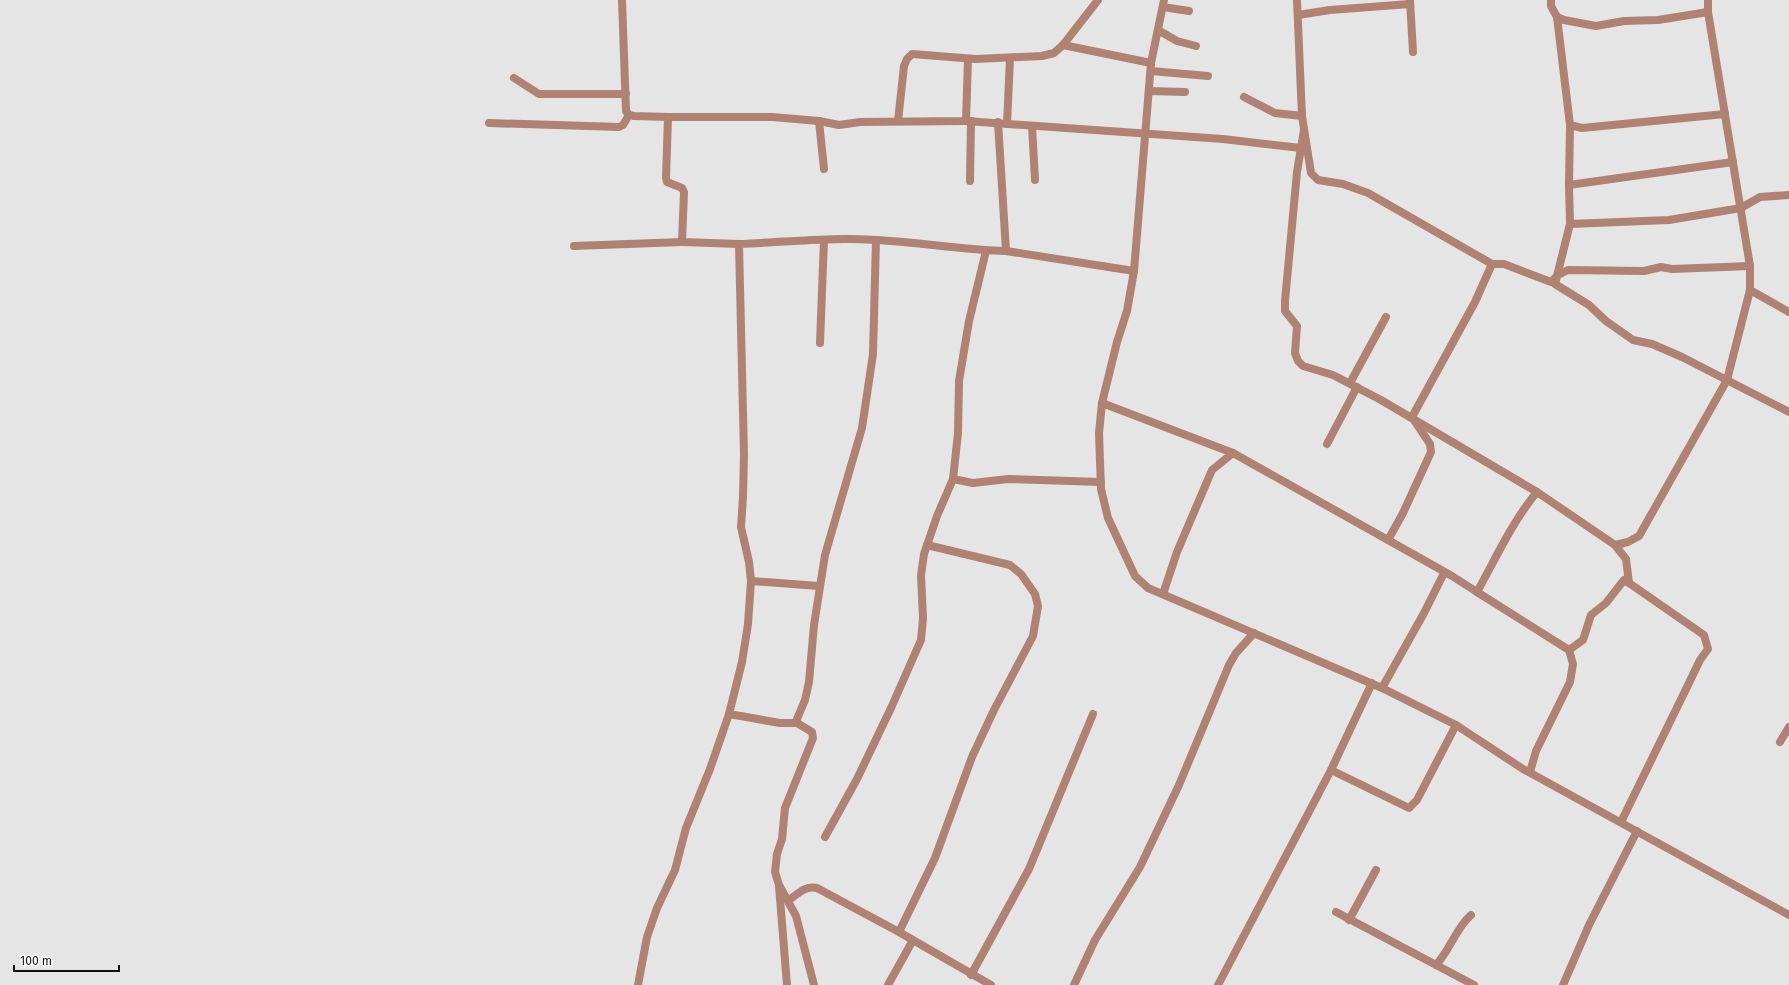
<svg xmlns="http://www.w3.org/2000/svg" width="1789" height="985" viewBox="0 0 1789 985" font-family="'Fira Sans',sans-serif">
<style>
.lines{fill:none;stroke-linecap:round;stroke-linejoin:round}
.street{stroke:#af8273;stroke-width:8}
</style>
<rect width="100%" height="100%" fill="#e5e5e6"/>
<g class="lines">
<g class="street">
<path d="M 622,0 L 626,111 L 629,115 L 634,116 L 668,117 L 666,178 L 667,182 L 682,188 L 684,192 L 682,242 L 739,244 L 744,454 L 743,497 L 741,527 L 749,562 L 751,581 L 748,624 L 742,662 L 729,714 L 710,769 L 686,828 L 675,870 L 657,908 L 647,937 L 638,985"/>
<path d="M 1164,0 L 1151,63 L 1134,271 L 1127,311 L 1117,342 L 1102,403 L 1099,433 L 1101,489 L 1108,518 L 1135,576 L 1148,588 L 1382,688 L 1456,725 L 1523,769 L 1789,915"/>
<path d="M 1297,0 L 1302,116 L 1311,173 L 1318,180 L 1343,184 L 1368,193 L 1492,264 L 1504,264 L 1551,282 L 1558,275 L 1568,270 L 1644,271 L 1661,267 L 1672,269 L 1750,266"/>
<path d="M 1551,0 L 1551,6 L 1557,17 L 1564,20 L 1596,26 L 1624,21 L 1658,20 L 1708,12"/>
<path d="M 1410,1 L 1413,52"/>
<path d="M 1163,7 L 1189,11"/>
<path d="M 1298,15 L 1330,10 L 1410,4"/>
<path d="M 1557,17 L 1570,125 L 1569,185 L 1570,224 L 1555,284 L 1589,305 L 1606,321 L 1633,340 L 1652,344 L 1682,357 L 1789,412"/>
<path d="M 1158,30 L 1177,41 L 1196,46"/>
<path d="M 1063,45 L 1151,63"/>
<path d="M 1151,71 L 1208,76"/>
<path d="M 514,78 L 539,94 L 626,94"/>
<path d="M 1149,91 L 1185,92"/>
<path d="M 1244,97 L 1275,113 L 1302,116"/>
<path d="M 668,117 L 772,117 L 819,121 L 839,125 L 860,122 L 966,121 L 968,59"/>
<path d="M 819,121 L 824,169"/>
<path d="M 898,121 L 904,66 L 907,59 L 912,54 L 976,59 L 1042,56 L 1054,53 L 1063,45 L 1098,0"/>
<path d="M 966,121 L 1223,139 L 1301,148"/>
<path d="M 998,122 L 1006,251"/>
<path d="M 489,123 L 619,127 L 623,125 L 629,115"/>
<path d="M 1007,124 L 1010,58"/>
<path d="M 1570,125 L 1582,128 L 1725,114"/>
<path d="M 1032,126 L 1035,180"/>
<path d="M 1304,130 L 1297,172 L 1285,301 L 1285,311 L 1297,326 L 1295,353 L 1298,361 L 1303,366 L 1333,375 L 1381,400 L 1537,492 L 1615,545 L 1626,559 L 1629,583 L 1704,635 L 1708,649 L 1700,660 L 1688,685 L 1621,822"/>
<path d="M 970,181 L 971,121"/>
<path d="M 1569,185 L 1733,162"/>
<path d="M 1570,224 L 1669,220 L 1741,208 L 1760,197 L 1789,195"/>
<path d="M 739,244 C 784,242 830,237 876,240 C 919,242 962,250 1006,251 L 1134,271"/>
<path d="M 574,246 L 682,242"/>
<path d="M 1492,264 L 1475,302 L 1412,417 L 1430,444 L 1431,452 L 1403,513 L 1388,540 L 1452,576 L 1477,592 C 1496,558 1512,522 1537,492"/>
<path d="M 1750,290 L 1789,312"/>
<path d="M 820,343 L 824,240"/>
<path d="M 1350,383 L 1386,317"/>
<path d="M 1102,403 L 1233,453 L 1388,540"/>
<path d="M 1327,444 L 1357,387"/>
<path d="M 953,479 L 973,483 L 1008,479 L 1101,482"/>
<path d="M 1615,545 L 1628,542 L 1639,536 L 1727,380 L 1750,290 L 1750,266 L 1708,12 L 1708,0"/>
<path d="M 751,581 L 819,586"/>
<path d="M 1477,592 L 1569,650"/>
<path d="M 1163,594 L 1177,552 L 1212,470 L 1233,453"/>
<path d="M 1372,683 L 1331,770 L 1409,808 L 1417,800 L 1456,725"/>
<path d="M 1382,688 L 1424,613 L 1444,573"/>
<path d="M 729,714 L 780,723 L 797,723"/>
<path d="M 1780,742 L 1789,727"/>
<path d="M 1530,772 L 1536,751 L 1570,682 L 1573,664 L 1569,650 L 1583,640 L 1591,615 L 1606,603 L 1624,580 L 1629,583"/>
<path d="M 825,837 L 857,779 L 891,708 L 921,640 L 923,618 L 921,575 L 924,554 L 937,516 L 953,479 L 958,433 L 959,381 L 969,321 L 986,251"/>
<path d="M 779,886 L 787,985"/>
<path d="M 789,900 C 798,894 805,885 817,888 L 899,932 L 991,985"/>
<path d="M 1336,912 L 1474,985"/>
<path d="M 1349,920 L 1376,870"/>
<path d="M 899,932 L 935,858 L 972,757 L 994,710 L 1033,636 L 1038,606 L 1035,594 L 1021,574 L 1010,565 L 927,545"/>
<path d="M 1436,965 C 1450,950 1456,928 1471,915"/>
<path d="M 971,975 L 1029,869 L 1093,714"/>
<path d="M 814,985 L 796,916 L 779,885 L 775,872 L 777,854 L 782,839 L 785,808 L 813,738 L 812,732 L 797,723 L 797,719 L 805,700 L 809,682 L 814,625 L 825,555 L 862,428 L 873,354 L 876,240"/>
<path d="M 888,985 L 913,940"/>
<path d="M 1074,985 L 1095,940 L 1140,867 L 1179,785 L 1229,665 L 1236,653 L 1254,633"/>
<path d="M 1218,985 L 1331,770"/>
<path d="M 1563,985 L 1589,925 L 1637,831"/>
</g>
</g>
<path d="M14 965v6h105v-6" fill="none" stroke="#0e0e0f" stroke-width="2"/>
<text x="20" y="965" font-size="12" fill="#0e0e0f" stroke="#ffffff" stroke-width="3" paint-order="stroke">100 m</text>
</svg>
